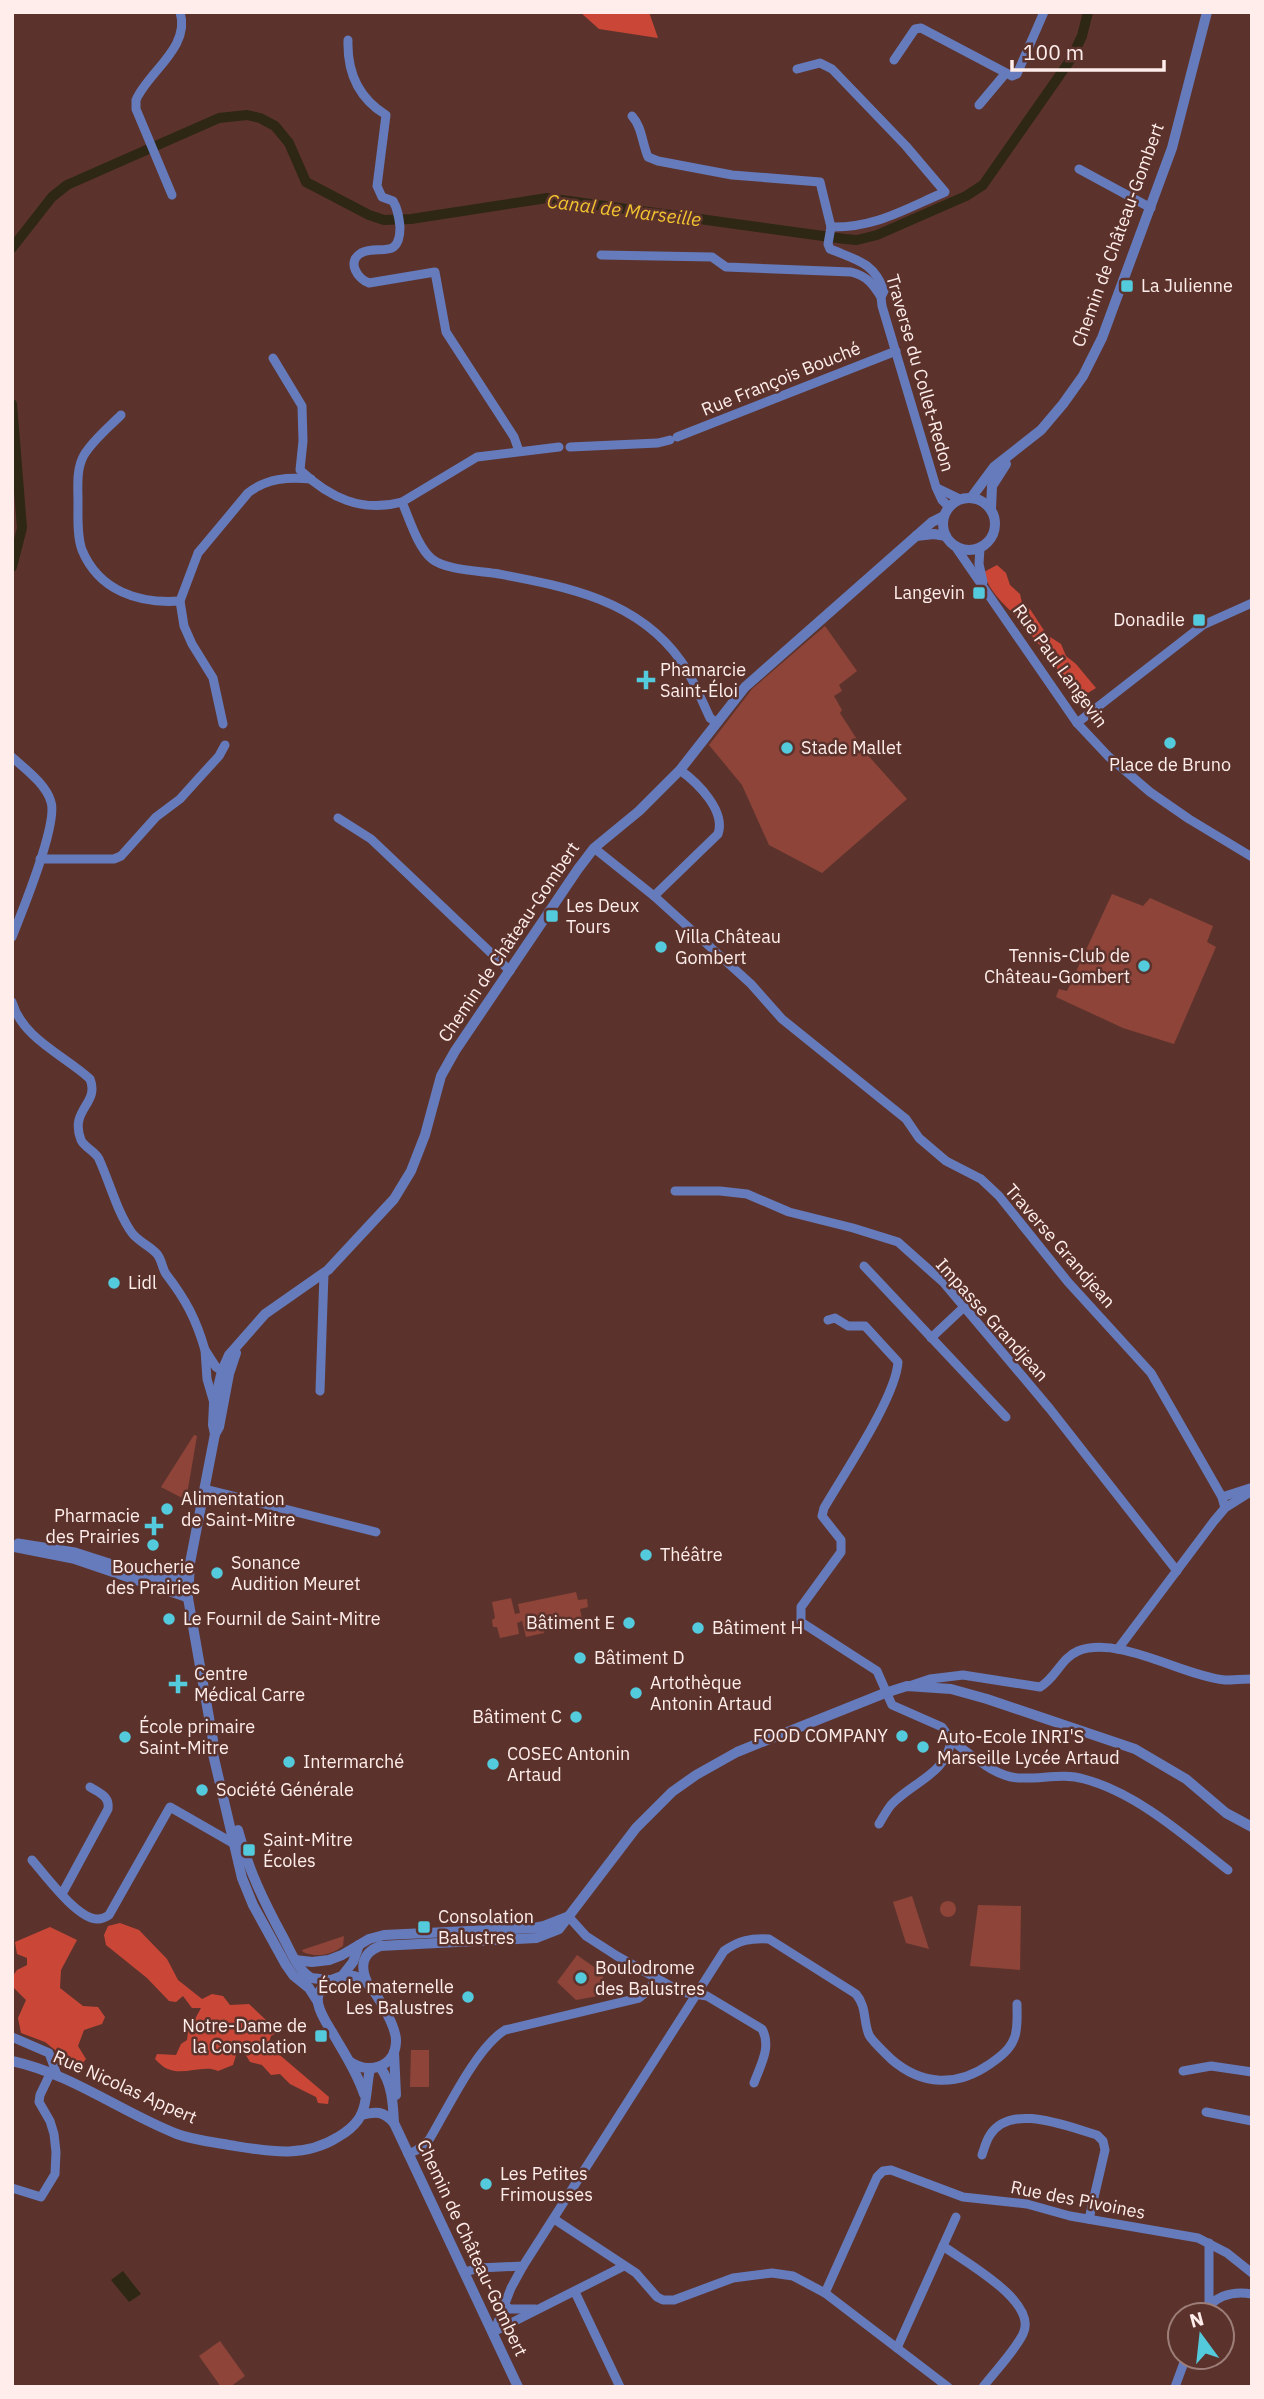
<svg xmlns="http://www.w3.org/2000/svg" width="1264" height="2399" viewBox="0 0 1264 2399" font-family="'IBM Plex Sans',sans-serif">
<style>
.green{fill:#8e4439}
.forest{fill:#ca4738}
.water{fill:#2e2714}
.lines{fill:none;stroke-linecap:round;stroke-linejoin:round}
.canal{stroke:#2e2714;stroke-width:10}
.minor{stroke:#667bbc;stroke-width:9}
.tertiary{stroke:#667bbc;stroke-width:10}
.poi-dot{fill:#54cadd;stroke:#5c332c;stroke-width:2.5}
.labels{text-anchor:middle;stroke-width:5;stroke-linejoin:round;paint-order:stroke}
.street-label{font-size:18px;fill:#feedea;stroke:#5c332c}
.poi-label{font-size:18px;fill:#feedea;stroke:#5c332c;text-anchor:start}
.water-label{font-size:19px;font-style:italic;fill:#f2c430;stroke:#5c332c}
</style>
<rect width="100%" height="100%" fill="#5c332c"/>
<g class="green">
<path d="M 825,626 L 857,671 L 839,685 L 842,691 L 834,696 L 842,710 L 840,713 L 865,752 L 907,799 L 822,873 L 769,845 L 742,785 L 709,745 L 752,689 Z"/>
<path d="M 1112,894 L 1143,906 L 1150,898 L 1213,926 L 1207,942 L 1216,947 L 1174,1044 L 1123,1028 L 1056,997 L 1059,989 L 1067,991 Z"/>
<path d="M 194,1435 L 197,1436 L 186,1500 L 161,1487 Z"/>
<path d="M 576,1592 L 578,1600 L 587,1599 L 588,1607 L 580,1609 L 583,1624 L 551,1631 L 547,1616 L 540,1617 L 544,1633 L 526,1637 L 522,1621 L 517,1623 L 519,1634 L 500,1638 L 497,1627 L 493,1627 L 492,1620 L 495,1618 L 492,1602 L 511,1598 L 515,1614 L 520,1613 L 518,1604 Z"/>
<path d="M 912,1896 L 929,1949 L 906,1943 L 893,1902 Z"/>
<circle cx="948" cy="1909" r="8"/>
<path d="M 978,1905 L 1021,1906 L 1020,1970 L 970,1966 Z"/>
<path d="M 344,1936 L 343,1946 C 331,1955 317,1958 303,1952 L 302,1950 Z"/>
<path d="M 577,1955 L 604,1974 L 598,1996 L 576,2000 L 557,1982 Z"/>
<path d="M 411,2050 L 429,2050 L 429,2087 L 410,2087 Z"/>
<path d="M 220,2341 L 245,2376 L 230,2387 L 221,2387 L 199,2356 Z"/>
</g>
<g class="forest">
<path d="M 580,12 L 649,12 L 658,38 L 599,29 Z"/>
<path d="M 997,565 L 1006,573 L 1010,585 L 1020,594 L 1022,603 L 1030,609 L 1047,635 L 1061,644 L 1066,656 L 1076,664 L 1096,688 L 1083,696 L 1075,690 L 1072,680 C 1060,673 1046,660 1044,647 C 1033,642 1033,635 1025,626 C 1011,609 989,595 984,572 Z"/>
<path d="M 120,1923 L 139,1930 L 167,1959 L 178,1980 L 202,1999 L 212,1994 L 223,1996 L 230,2005 L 249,2004 L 266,2020 L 276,2022 L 279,2031 L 271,2036 L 268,2045 L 329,2097 L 328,2104 L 318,2103 L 316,2097 L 290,2084 L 280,2074 L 271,2075 L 262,2065 L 250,2062 L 241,2047 L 237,2052 L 233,2065 L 218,2071 C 204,2064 183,2076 168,2069 C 164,2068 158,2062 155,2059 L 157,2054 L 176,2055 L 181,2044 L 187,2040 L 188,2032 L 201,2008 L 192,2008 L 183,1996 L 176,2002 L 169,2001 L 147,1978 L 106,1945 L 104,1935 L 108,1926 Z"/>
<path d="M 50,1927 L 77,1940 L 61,1970 L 60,1988 L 83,2006 L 98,2007 L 105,2017 L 102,2024 L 84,2030 L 78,2046 L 86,2059 L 82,2064 L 74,2065 L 45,2042 L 21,2033 L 18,2018 L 26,2000 L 14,1988 L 12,1977 L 17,1970 L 27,1965 L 27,1958 L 17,1954 L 15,1942 Z"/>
</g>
<path class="water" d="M 123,2271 L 141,2294 L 129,2302 L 111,2280 Z"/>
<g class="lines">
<g class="canal">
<path d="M 12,248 L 52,197 L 67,185 L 219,118 L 247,115 L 260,118 L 275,126 L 289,143 L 306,182 L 369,215 L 384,220 L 411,219 L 547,198 L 845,239 L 857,240 L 877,235 L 966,196 L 983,185 L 1071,59 L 1082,36 L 1088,12"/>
<path d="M 12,404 L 22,528 L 12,567"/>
</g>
<g class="minor">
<path d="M 348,40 C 347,72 358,98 386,115 L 377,186 L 382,197 L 393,201 C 398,209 399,218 400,227 C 400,261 378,244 361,253 C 346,262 358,279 369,283 L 435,272 L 446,332 L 514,437 L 519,451"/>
<path d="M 894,60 L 915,29 L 921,28 L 1012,76 L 1017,74 L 1044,12"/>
<path d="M 797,69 L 820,63 L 832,69 L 906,146 L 945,192 C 905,209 875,228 831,227"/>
<path d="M 979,105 L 1005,74"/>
<path d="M 632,116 C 642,127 642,143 648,157 L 658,161 L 732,175 L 820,182 L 831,227 L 828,244 L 830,249 C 856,260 874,262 884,291 L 881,297 L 882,306 L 936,487 L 942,500 L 949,507"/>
<path d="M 1079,169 L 1151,208"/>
<path d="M 172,195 L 136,109 L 136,100 C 148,72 191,47 180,12"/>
<path d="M 601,255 L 712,257 L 726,267 L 851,272 C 867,276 873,284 881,297"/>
<path d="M 273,358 L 302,406 L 303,441 L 300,470 C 330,498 362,513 402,502"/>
<path d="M 121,415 C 109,427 93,440 84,455 C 76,469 78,487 78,502 C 78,517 77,537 82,550 C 99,591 139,604 180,601"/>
<path d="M 677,437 L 896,351"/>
<path d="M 559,447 L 477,457 L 402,502 C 409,518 418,548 432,559 C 445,570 481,571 499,574 C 568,587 638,600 681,661 C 693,678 701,699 710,718 L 717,723"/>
<path d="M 570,447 L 658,443 L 670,440"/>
<path d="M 937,488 L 960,499"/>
<path d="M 980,548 L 979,564 L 983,582"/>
<path d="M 957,549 L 1077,723 L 1108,756 L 1150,792 L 1189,819 L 1252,857"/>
<path d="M 1077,723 L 1203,625 L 1252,603"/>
<path d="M 223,724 L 213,678 L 192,644 L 184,626 L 180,601 L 198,553 L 248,493 C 267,478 288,477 311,479"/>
<path d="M 12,757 C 25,769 46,784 51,802 C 58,824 22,912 12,937"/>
<path d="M 338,818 L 371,839 L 510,971"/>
<path d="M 594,848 L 654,896 L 751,984 L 782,1019 L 906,1119 L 919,1138 L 946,1161 L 981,1179 L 999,1196 L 1068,1282 L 1151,1373 L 1222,1497 L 1225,1508"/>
<path d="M 40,859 L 114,859 L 121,856 L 156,817 L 180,799 L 198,779 L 219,756 L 225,745"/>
<path d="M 654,896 L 718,834 C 726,811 698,783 680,770"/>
<path d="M 12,1002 C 23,1039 64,1055 90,1079 C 100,1104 69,1109 81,1140 C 85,1148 95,1151 99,1159 C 110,1183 117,1212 132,1233 C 139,1242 150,1246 157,1254 C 162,1260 162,1268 166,1274 C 186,1300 196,1319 205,1350"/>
<path d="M 675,1191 L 720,1191 L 747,1194 L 789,1212 L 853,1228 L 898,1242 L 944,1283 L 1050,1409 L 1177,1571"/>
<path d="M 864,1266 L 1006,1417"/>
<path d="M 828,1320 L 835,1318 L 848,1326 L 865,1326 L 898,1362 C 896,1397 843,1475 824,1508 L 822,1516 L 841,1540 L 841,1552 L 801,1607 L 801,1622 L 877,1671 L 892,1705 L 942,1727 L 951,1740 C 947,1774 912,1782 891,1805 C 887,1810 883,1817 879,1824"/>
<path d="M 931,1338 L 963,1308"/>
<path d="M 320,1391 L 324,1273"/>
<path d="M 214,1403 L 207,1379 L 205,1350 L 216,1367 L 228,1374"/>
<path d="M 205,1489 L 376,1532"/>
<path d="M 1222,1497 L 1250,1488"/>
<path d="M 18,1543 L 75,1552 L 159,1579 L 189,1578"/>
<path d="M 12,1547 L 73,1559 L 188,1598"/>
<path d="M 1118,1649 L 1214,1521 L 1225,1508 L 1252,1491"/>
<path d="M 912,1685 L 930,1679 L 963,1675 L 1040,1687 C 1056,1678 1061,1658 1078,1651 C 1119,1635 1183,1676 1225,1680 C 1234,1680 1243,1679 1252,1679"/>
<path d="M 951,1740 C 971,1754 995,1778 1020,1778 C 1042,1779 1064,1773 1084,1779 C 1137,1793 1186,1837 1228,1870"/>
<path d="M 32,1860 C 45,1875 78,1920 98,1919 C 101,1919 106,1917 109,1915 L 170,1807 L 238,1846"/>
<path d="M 62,1894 L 108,1809 C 110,1796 99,1793 90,1787"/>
<path d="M 568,1916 L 586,1936 L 617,1956 L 681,1992 L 707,1996 L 762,2029 C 772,2047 760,2066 754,2083"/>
<path d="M 12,2037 L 49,2053 L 57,2075"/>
<path d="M 1183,2071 L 1211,2066 L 1252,2072"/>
<path d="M 1206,2112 L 1252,2121"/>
<path d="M 408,2154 L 417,2150 L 429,2140 C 447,2110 476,2048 505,2030 L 639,1998 L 649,1990 L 656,1978"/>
<path d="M 982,2155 C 984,2149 986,2141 990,2135 C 1011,2102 1068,2127 1097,2135 L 1103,2141 L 1105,2150 L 1089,2219"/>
<path d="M 12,2188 L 41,2197 L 55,2174 L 56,2152 L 54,2134 L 50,2121 L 39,2102 L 40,2095 L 51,2072"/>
<path d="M 554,2219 L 636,2273 L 657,2297 L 663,2300 L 674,2300 L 733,2278 L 772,2273 L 793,2276 L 825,2293 L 948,2387"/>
<path d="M 1209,2243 L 1209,2303"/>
<path d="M 943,2246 C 965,2262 1039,2302 1023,2334 C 1014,2352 996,2370 983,2387"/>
<path d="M 465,2272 L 479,2268 L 523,2266 L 724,1951 C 739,1940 751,1938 769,1939 L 856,1994 C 867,2007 863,2021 869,2035 C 873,2042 885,2053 891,2059 C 922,2086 957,2087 990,2064 C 1000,2057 1011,2049 1015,2036 C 1018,2026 1017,2015 1017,2004"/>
<path d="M 575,2292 L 620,2387"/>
<path d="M 825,2293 L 877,2177 L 883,2171 L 891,2170 L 963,2197 L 1027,2204 L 1070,2216 L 1198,2238 L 1227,2253 L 1252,2273"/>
<path d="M 498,2301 L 510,2309 L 535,2309"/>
<path d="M 1203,2315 C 1212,2297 1231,2290 1252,2294"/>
<path d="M 493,2332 L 624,2266"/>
<path d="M 494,2332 L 511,2288 L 523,2266"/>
<path d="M 897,2348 L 956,2217"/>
<path d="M 1175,2387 L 1186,2357"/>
</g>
<g class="tertiary">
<circle cx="969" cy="524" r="26"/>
<path d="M 971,498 L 994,467 L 1041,430 L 1063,404 L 1083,376 L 1102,338 L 1172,148 L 1207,12"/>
<path d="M 991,509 L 992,486 L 1006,464"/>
<path d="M 916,536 L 934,534 L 946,536"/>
<path d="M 236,1353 L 229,1374 L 219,1427 L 215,1434 L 190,1563 L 188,1598 L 214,1746 L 213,1754 L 242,1878 L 253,1905 L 286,1965 L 293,1975 L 309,1988 L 318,2002"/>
<path d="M 215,1434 L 213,1425 L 214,1404 L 222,1371 L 229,1355 L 265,1314 L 328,1270 L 394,1199 L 411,1171 L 425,1135 L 441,1076 L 455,1051 L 578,869 L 594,848 L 639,811 L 680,770 L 745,687 L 932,522 L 944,516"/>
<path d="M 238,1830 C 248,1869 264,1902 283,1937 C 291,1952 297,1969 311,1978 L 329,1980"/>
<path d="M 295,1960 L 312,1962 L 329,1960 L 342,1955 L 369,1939 L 384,1935 L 534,1928 L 544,1926 L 567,1917"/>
<path d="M 342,1976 L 353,1962 L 359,1945"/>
<path d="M 367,1982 C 360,1966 362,1953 380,1946 L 536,1938 L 559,1929 L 636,1828 L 672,1792 L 696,1775 L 737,1752 L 885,1693 L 907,1686 L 951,1689 L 987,1699 L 1135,1749 L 1186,1779 L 1226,1813 L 1252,1827"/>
<path d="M 394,2052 L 396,2095"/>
<path d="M 12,2061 C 72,2074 121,2112 177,2134 C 193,2140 213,2142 229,2145 C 267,2151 303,2159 338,2137 C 345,2133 353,2127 358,2120 C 368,2106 366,2085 370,2069"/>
<path d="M 349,2061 C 367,2075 395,2068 396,2042 C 397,2027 373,1984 360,1978 C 351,1974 343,1975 334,1979 C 324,1983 316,1992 318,2003 C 320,2014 327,2024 332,2032 C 344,2053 357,2072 364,2094"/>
<path d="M 380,2067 C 392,2083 393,2103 394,2123"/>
<path d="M 361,2115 C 376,2111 384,2111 394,2123 L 518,2387"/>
</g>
</g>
<g class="poi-dot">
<rect x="1120" y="279" width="14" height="14" rx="3.5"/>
<rect x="972" y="586" width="14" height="14" rx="3.5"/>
<rect x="1192" y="613" width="14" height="14" rx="3.5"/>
<path d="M642.5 669.5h7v7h7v7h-7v7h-7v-7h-7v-7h7z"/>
<circle cx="1170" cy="743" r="7"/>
<circle cx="787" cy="748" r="7"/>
<rect x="545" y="909" width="14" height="14" rx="3.5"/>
<circle cx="661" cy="947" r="7"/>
<circle cx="1144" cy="966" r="7"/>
<circle cx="114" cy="1283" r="7"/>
<circle cx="167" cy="1509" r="7"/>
<path d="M150.5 1515.5h7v7h7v7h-7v7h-7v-7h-7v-7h7z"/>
<circle cx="153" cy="1545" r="7"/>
<circle cx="646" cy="1555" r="7"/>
<circle cx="217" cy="1573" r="7"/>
<circle cx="169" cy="1619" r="7"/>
<circle cx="629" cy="1623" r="7"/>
<circle cx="698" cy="1628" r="7"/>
<circle cx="580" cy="1658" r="7"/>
<path d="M174.5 1673.5h7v7h7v7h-7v7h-7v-7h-7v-7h7z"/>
<circle cx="636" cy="1693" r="7"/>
<circle cx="576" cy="1717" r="7"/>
<circle cx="902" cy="1736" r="7"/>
<circle cx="125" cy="1737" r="7"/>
<circle cx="923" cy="1747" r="7"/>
<circle cx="289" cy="1762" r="7"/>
<circle cx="493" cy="1764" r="7"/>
<circle cx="202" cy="1790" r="7"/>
<rect x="242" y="1843" width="14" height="14" rx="3.5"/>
<rect x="417" y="1920" width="14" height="14" rx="3.5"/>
<circle cx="581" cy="1978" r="7"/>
<circle cx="468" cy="1997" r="7"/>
<rect x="314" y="2029" width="14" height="14" rx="3.5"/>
<circle cx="486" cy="2184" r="7"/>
</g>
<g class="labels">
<g class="street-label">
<text transform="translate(1118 235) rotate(-70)" y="6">Chemin de Château-Gombert</text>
<text transform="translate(920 373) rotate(74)" y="6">Traverse du Collet-Redon</text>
<text transform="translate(781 379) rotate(-22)" y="6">Rue François Bouché</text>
<text transform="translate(1060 666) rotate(54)" y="6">Rue Paul Langevin</text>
<text transform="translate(509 942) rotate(-56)" y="6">Chemin de Château-Gombert</text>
<text transform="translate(1060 1246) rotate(49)" y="6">Traverse Grandjean</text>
<text transform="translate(992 1320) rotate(48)" y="6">Impasse Grandjean</text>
<text transform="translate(125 2087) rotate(24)" y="6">Rue Nicolas Appert</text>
<text transform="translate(1078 2200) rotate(11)" y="6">Rue des Pivoines</text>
<text transform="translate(472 2248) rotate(65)" y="6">Chemin de Château-Gombert</text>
</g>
<g class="poi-label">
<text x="1141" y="292">La Julienne</text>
<text x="965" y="599" text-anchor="end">Langevin</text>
<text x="1185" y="626" text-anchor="end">Donadile</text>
<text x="660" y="676">Phamarcie<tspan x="660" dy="21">Saint-Éloi</tspan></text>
<text x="801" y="754">Stade Mallet</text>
<text x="1170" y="771" text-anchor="middle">Place de Bruno</text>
<text x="566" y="912">Les Deux<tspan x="566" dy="21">Tours</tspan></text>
<text x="675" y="943">Villa Château<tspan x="675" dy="21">Gombert</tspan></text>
<text x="1130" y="962" text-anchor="end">Tennis-Club de<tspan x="1130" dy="21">Château-Gombert</tspan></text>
<text x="128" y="1289">Lidl</text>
<text x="181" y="1505">Alimentation<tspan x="181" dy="21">de Saint-Mitre</tspan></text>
<text x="140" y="1522" text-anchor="end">Pharmacie<tspan x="140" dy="21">des Prairies</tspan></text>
<text x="660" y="1561">Théâtre</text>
<text x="231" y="1569">Sonance<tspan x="231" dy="21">Audition Meuret</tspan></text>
<text x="153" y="1573" text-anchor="middle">Boucherie<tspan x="153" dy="21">des Prairies</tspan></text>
<text x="183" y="1625">Le Fournil de Saint-Mitre</text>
<text x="615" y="1629" text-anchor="end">Bâtiment E</text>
<text x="712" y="1634">Bâtiment H</text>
<text x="594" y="1664">Bâtiment D</text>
<text x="194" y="1680">Centre<tspan x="194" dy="21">Médical Carre</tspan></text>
<text x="650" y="1689">Artothèque<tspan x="650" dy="21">Antonin Artaud</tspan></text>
<text x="562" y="1723" text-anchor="end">Bâtiment C</text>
<text x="139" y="1733">École primaire<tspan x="139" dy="21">Saint-Mitre</tspan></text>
<text x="888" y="1742" text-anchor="end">FOOD COMPANY</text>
<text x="937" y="1743">Auto-Ecole INRI'S<tspan x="937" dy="21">Marseille Lycée Artaud</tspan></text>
<text x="507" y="1760">COSEC Antonin<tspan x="507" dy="21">Artaud</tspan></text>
<text x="303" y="1768">Intermarché</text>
<text x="216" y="1796">Société Générale</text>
<text x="263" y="1846">Saint-Mitre<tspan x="263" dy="21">Écoles</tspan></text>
<text x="438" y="1923">Consolation<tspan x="438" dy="21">Balustres</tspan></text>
<text x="595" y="1974">Boulodrome<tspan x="595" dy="21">des Balustres</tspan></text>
<text x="454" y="1993" text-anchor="end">École maternelle<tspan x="454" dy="21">Les Balustres</tspan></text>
<text x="307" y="2032" text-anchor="end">Notre-Dame de<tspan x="307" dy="21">la Consolation</tspan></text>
<text x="500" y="2180">Les Petites<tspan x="500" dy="21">Frimousses</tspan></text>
</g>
<g class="water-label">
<text transform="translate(624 210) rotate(7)" y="7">Canal de Marseille</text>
</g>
</g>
<rect width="1264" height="2399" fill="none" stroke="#feedea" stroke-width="28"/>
<g transform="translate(1201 2336) rotate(345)"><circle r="33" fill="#5c332c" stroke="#9d7d78" stroke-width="2"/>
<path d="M0-5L12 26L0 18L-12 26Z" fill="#54cadd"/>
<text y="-10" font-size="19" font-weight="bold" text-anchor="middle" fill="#feedea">N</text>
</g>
<path d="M1012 60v10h152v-10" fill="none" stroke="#feedea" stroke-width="3.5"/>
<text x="1023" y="60" font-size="21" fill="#feedea" stroke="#5c332c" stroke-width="5" paint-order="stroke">100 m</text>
</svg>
